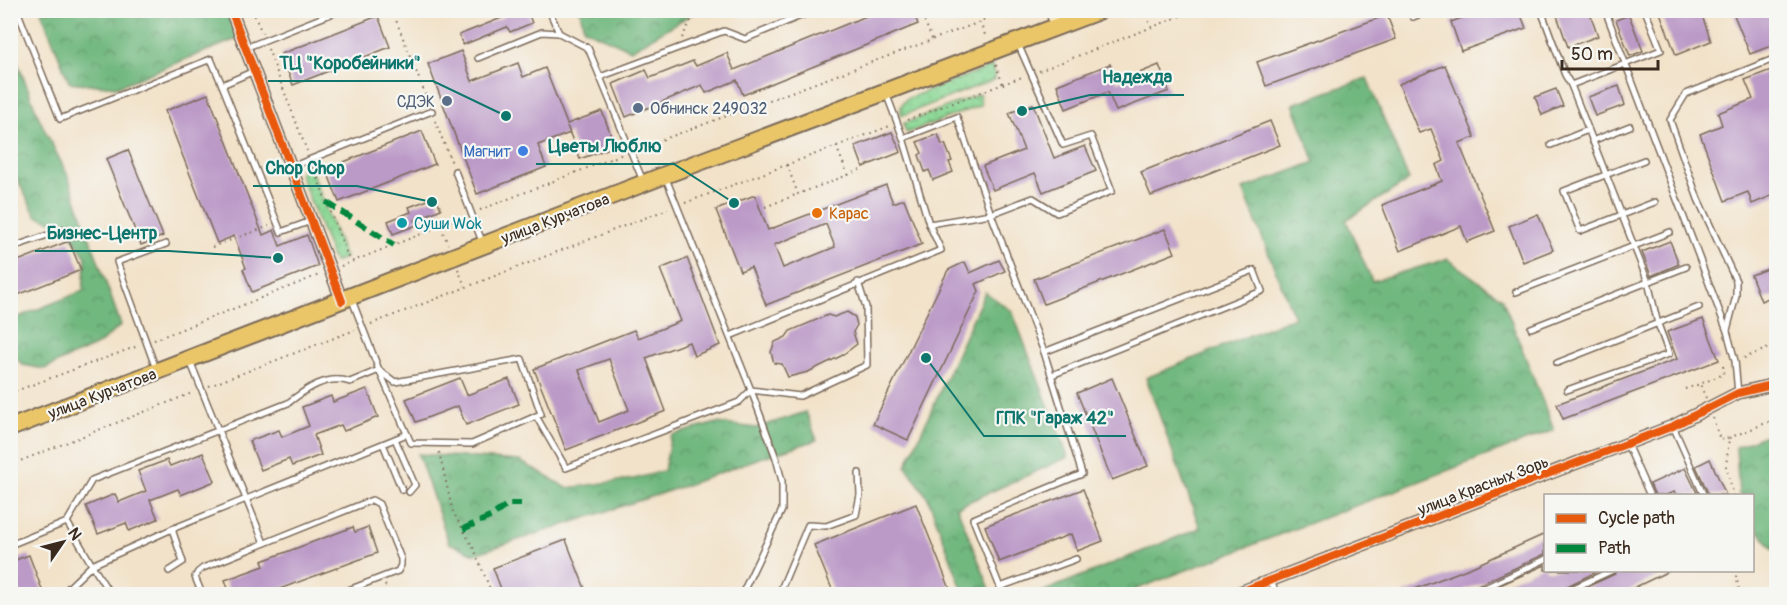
<svg xmlns="http://www.w3.org/2000/svg" width="1787" height="605" viewBox="0 0 1787 605" font-family="Pangolin,sans-serif">
<style>
.grass{fill:url(#grass-dots);stroke:#64815a;stroke-width:1.5}
.forest{fill:url(#forest-crowns);stroke:#56714e;stroke-width:1.5}
.building{fill:#bb9ac7;fill-rule:evenodd}
.lines{fill:none;stroke-linecap:round;stroke-linejoin:round}
.lane-casing{stroke:#7b6a5a;stroke-width:8}
.street-casing{stroke:#7b6a5a;stroke-width:14}
.secondary-casing{stroke:#7b6a5a;stroke-width:18}
.primary-casing{stroke:#7b6a5a;stroke-width:20}
.path{stroke:#7b6a5a;stroke-width:2;stroke-dasharray:1.5 4.5;stroke-linecap:butt}
.lane{stroke:#fff;stroke-width:5}
.street{stroke:#fff;stroke-width:10}
.secondary{stroke:#f7e8c3;stroke-width:15}
.primary{stroke:#eac669;stroke-width:16}
.quiet{stroke:#00873e;stroke-width:6;stroke-dasharray:12 6;stroke-linecap:butt}
.cycleway-casing{stroke:#f6f6f2;stroke-width:11}
.cycleway{stroke:#e8590c;stroke-width:8}
.service-dot{fill:#5c6f8a;stroke:#f6f6f2;stroke-width:2}
.shop-dot{fill:#3f7fe0;stroke:#f6f6f2;stroke-width:2}
.food-dot{fill:#e8710a;stroke:#f6f6f2;stroke-width:2}
.culture-dot{fill:#0f9aa8;stroke:#f6f6f2;stroke-width:2}
.labels{text-anchor:middle;stroke-width:4.5;stroke-linejoin:round;paint-order:stroke}
.service-label{font-size:16px;fill:#4e5e75;stroke:#f6f6f2;text-anchor:end}
.shop-label{font-size:16px;fill:#366cbe;stroke:#f6f6f2;text-anchor:end}
.food-label{font-size:16px;fill:#c56008;stroke:#f6f6f2;text-anchor:start}
.street-label{font-size:16px;fill:#3b2a1e;stroke:#f6f6f2}
.culture-label{font-size:16px;fill:#0d838f;stroke:#f6f6f2;text-anchor:start}
.leader{fill:none;stroke:#0f766e;stroke-width:2}
.callout-dot{fill:#0f766e;stroke:#f6f6f2;stroke-width:2}
.callout-label{font-size:18px;text-anchor:middle;font-weight:bold;fill:#0f766e;stroke:#f6f6f2;stroke-width:4.5;stroke-linejoin:round;paint-order:stroke}
</style>
<defs>
<pattern id="grass-dots" width="8" height="8" patternUnits="userSpaceOnUse" patternTransform="scale(1.5)"><rect width="8" height="8" fill="#8cd896"/><path d="M2 2h.1M6 6h.1" fill="none" stroke="#7aba81" stroke-width="1.8" stroke-linecap="round"/></pattern>
<pattern id="forest-crowns" width="20" height="18" patternUnits="userSpaceOnUse" patternTransform="scale(1.5)"><rect width="20" height="18" fill="#71b87f"/><path d="M2 6a3 3 0 1 1 6 0M12 15a3 3 0 1 1 6 0" fill="none" stroke="#5e9667"/></pattern>
</defs>
<rect width="100%" height="100%" fill="#f6f6f2"/>
<filter id="ink" filterUnits="userSpaceOnUse"><feTurbulence type="fractalNoise" baseFrequency=".0167" numOctaves="2"/><feDisplacementMap in="SourceGraphic" scale="12" xChannelSelector="R" yChannelSelector="G"/><feConvolveMatrix kernelMatrix="1 2 1 2 8 2 1 2 1" color-interpolation-filters="sRGB"/></filter>
<filter id="wash" filterUnits="userSpaceOnUse"><feTurbulence type="fractalNoise" baseFrequency=".008" numOctaves="4" result="noise"/><feDisplacementMap in="SourceGraphic" scale="24" xChannelSelector="R" yChannelSelector="G"/><feGaussianBlur stdDeviation="1.35" result="paint"/><feColorMatrix in="noise" values="0 0 0 0 0 0 0 0 0 0 0 0 0 0 0 0 0 1.4 0 .05"/><feComposite in="paint" operator="in"/></filter>
<g filter="url(#wash)">
<rect width="100%" height="100%" fill="#f2e2c9"/>
<g class="grass">
<path d="M 992,66 L 995,79 L 901,116 L 901,106 L 906,99 Z"/>
<path d="M 979,94 L 981,105 L 907,133 L 903,124 Z"/>
<path d="M 308,162 L 345,258 L 334,262 L 300,174 L 303,166 Z"/>
</g>
<g class="forest">
<path d="M 41,11 L 228,11 L 239,38 L 116,87 L 69,82 Z"/>
<path d="M 580,11 L 580,10 L 697,11 L 631,50 L 584,29 Z"/>
<path d="M 10,43 L 40,120 L 68,176 L 121,325 L 99,344 L 44,369 L 23,365 L 11,352 L 11,320 L 83,291 L 86,257 L 64,225 L 36,216 L 11,167 Z"/>
<path d="M 1367,78 L 1409,180 L 1346,220 L 1372,281 L 1447,259 L 1502,298 L 1554,430 L 1124,594 L 1037,594 L 1200,528 L 1146,378 L 1294,317 L 1243,189 L 1315,162 L 1293,104 Z"/>
<path d="M 985,292 L 1012,311 L 1068,457 L 957,507 L 992,594 L 964,594 L 928,498 L 906,466 Z"/>
<path d="M 806,412 L 817,440 L 754,460 L 687,485 L 475,554 L 449,543 L 418,454 L 520,461 L 567,488 L 634,479 L 664,471 L 671,435 L 717,423 L 756,428 Z"/>
<path d="M 1776,431 L 1776,553 L 1753,524 L 1752,496 L 1739,495 L 1736,447 Z"/>
</g>
<g id="blocks">
<g class="building">
<path d="M 501,10 L 527,10 L 532,23 L 510,32 L 507,27 L 463,45 L 459,35 L 504,17 Z"/>
<path d="M 881,10 L 912,10 L 918,24 L 743,95 L 737,80 L 706,93 L 702,85 L 626,117 L 613,84 L 646,70 L 650,78 L 693,61 L 696,66 L 727,53 L 734,70 Z"/>
<path d="M 1483,10 L 1519,10 L 1526,28 L 1461,51 L 1451,22 Z"/>
<path d="M 1555,10 L 1589,10 L 1598,36 L 1568,47 Z"/>
<path d="M 1659,10 L 1700,10 L 1711,41 L 1676,55 Z"/>
<path d="M 1746,10 L 1776,10 L 1776,44 L 1750,54 L 1734,15 Z"/>
<path d="M 1387,15 L 1396,39 L 1266,86 L 1257,62 Z"/>
<path d="M 1629,15 L 1643,51 L 1630,56 L 1616,20 Z"/>
<path d="M 378,16 L 390,47 L 293,85 L 281,54 Z"/>
<path d="M 461,51 L 472,81 L 518,63 L 523,77 L 545,68 L 567,124 L 602,111 L 615,146 L 580,159 L 567,126 L 570,133 L 538,145 L 546,167 L 477,194 L 428,64 Z"/>
<path d="M 1110,64 L 1117,82 L 1159,65 L 1169,91 L 1116,111 L 1108,92 L 1066,109 L 1057,85 Z"/>
<path d="M 1445,65 L 1475,137 L 1459,143 L 1495,231 L 1467,242 L 1461,226 L 1400,251 L 1382,205 L 1442,181 L 1436,165 L 1444,161 L 1431,129 L 1419,133 L 1399,84 Z"/>
<path d="M 1776,68 L 1776,194 L 1752,204 L 1748,192 L 1725,201 L 1700,134 L 1722,125 L 1718,113 L 1753,99 L 1745,80 Z"/>
<path d="M 1619,86 L 1625,105 L 1595,116 L 1588,97 Z"/>
<path d="M 1556,89 L 1563,106 L 1542,115 L 1535,97 Z"/>
<path d="M 208,94 L 263,235 L 274,230 L 280,246 L 307,235 L 318,266 L 252,292 L 243,269 L 246,268 L 234,236 L 217,243 L 165,111 Z"/>
<path d="M 1033,104 L 1054,158 L 1085,146 L 1096,171 L 1043,192 L 1035,173 L 993,190 L 983,166 L 1024,150 L 1009,113 Z"/>
<path d="M 1270,121 L 1280,145 L 1151,196 L 1141,172 Z"/>
<path d="M 422,131 L 435,164 L 339,202 L 326,169 Z"/>
<path d="M 892,132 L 901,152 L 863,167 L 855,146 Z"/>
<path d="M 938,134 L 942,145 L 945,144 L 952,161 L 949,162 L 953,172 L 933,180 L 929,170 L 925,172 L 919,155 L 922,153 L 917,142 Z"/>
<path d="M 128,150 L 163,236 L 141,245 L 106,159 Z"/>
<path d="M 886,185 L 893,203 L 904,199 L 922,244 L 766,305 L 751,267 L 740,271 L 716,210 L 755,195 L 768,230 ZM 826,224 L 835,247 L 783,268 L 774,245 Z"/>
<path d="M 436,197 L 441,209 L 415,220 L 417,225 L 393,234 L 388,221 L 411,212 L 409,207 Z"/>
<path d="M 1538,214 L 1553,250 L 1523,262 L 1509,226 Z"/>
<path d="M 1165,229 L 1175,253 L 1044,304 L 1034,279 Z"/>
<path d="M 69,241 L 81,270 L 10,298 L 10,264 Z"/>
<path d="M 1670,241 L 1679,264 L 1651,276 L 1642,252 Z"/>
<path d="M 687,258 L 720,345 L 694,356 L 689,342 L 646,358 L 666,411 L 566,450 L 534,369 L 634,330 L 638,338 L 681,321 L 660,269 ZM 609,359 L 629,410 L 599,422 L 579,370 Z"/>
<path d="M 999,260 L 1005,271 L 976,284 L 979,291 L 908,440 L 873,424 L 948,270 L 965,262 L 970,273 Z"/>
<path d="M 1776,266 L 1776,295 L 1761,301 L 1751,275 Z"/>
<path d="M 847,312 L 855,317 L 857,325 L 853,332 L 857,344 L 841,356 L 808,372 L 788,377 L 782,364 L 774,363 L 771,352 L 775,342 L 786,337 L 790,331 L 828,315 L 834,317 Z"/>
<path d="M 1703,319 L 1719,360 L 1563,419 L 1557,404 L 1677,359 L 1667,332 Z"/>
<path d="M 460,378 L 467,395 L 509,379 L 519,404 L 466,425 L 458,406 L 416,422 L 406,399 Z"/>
<path d="M 1112,378 L 1148,466 L 1112,480 L 1077,393 Z"/>
<path d="M 367,389 L 378,417 L 344,431 L 341,425 L 314,435 L 321,455 L 292,466 L 289,459 L 261,470 L 249,441 L 279,430 L 282,437 L 309,426 L 302,407 L 331,396 L 333,402 Z"/>
<path d="M 203,453 L 215,481 L 181,495 L 178,489 L 150,500 L 158,519 L 129,531 L 126,523 L 98,534 L 86,506 L 115,494 L 119,502 L 146,491 L 138,471 L 167,460 L 170,466 Z"/>
<path d="M 1710,459 L 1726,495 L 1709,495 L 1696,466 Z"/>
<path d="M 1685,468 L 1698,495 L 1676,495 L 1674,492 L 1666,495 L 1655,495 L 1650,484 Z"/>
<path d="M 1083,489 L 1103,541 L 1077,551 L 1071,534 L 999,562 L 985,526 Z"/>
<path d="M 916,504 L 952,594 L 834,594 L 814,545 Z"/>
<path d="M 353,527 L 355,532 L 368,527 L 377,553 L 266,594 L 230,594 L 225,580 L 264,566 L 262,561 Z"/>
<path d="M 1545,534 L 1545,554 L 1485,582 L 1464,590 L 1461,594 L 1402,594 L 1472,567 Z"/>
<path d="M 566,540 L 587,594 L 503,594 L 493,568 Z"/>
<path d="M 29,555 L 43,592 L 38,594 L 10,594 L 10,562 Z"/>
<path d="M 1545,565 L 1545,570 L 1600,570 L 1559,590 L 1556,594 L 1480,594 Z"/>
<path d="M 1618,570 L 1671,570 L 1621,594 L 1572,594 L 1615,574 Z"/>
</g>
</g>
</g>
<g filter="url(#ink)">
<use href="#blocks" fill-opacity="0" stroke="#7b6a5a" stroke-width="1.5"/>
<g class="lines">
<g class="lane-casing">
<g id="lane">
<path d="M 17,10 L 60,119 L 211,59 L 222,85 L 254,71"/>
<path d="M 549,10 L 559,33"/>
<path d="M 1411,10 L 1413,17 L 1431,10"/>
<path d="M 1541,10 L 1565,75 L 1571,85"/>
<path d="M 1605,10 L 1727,331 L 1735,361 L 1738,393"/>
<path d="M 1018,44 L 1063,145 L 1091,136 L 1112,191 L 1057,213 L 1033,198 L 991,214 L 1044,352 L 1082,474 L 973,519 L 1000,587 L 1076,559"/>
<path d="M 245,48 L 341,10"/>
<path d="M 478,58 L 542,32 L 559,33 L 588,48 L 600,77 L 724,31 L 745,39 L 815,10"/>
<path d="M 600,77 L 643,181"/>
<path d="M 222,85 L 281,232 L 311,221"/>
<path d="M 903,138 L 957,117 L 991,214 L 929,224"/>
<path d="M 1592,141 L 1630,126"/>
<path d="M 1551,145 L 1588,130"/>
<path d="M 1644,160 L 1564,191 L 1580,231 L 1655,202"/>
<path d="M 291,167 L 432,111"/>
<path d="M 455,171 L 483,244"/>
<path d="M 10,248 L 65,229"/>
<path d="M 1516,292 L 1670,232"/>
<path d="M 352,300 L 379,370 L 411,443 L 472,444 L 541,414 L 522,359 L 395,382 L 379,370"/>
<path d="M 1531,328 L 1686,267"/>
<path d="M 1727,330 L 1736,296 L 1736,281 L 1698,199 L 1670,120 L 1686,94 L 1776,58"/>
<path d="M 730,336 L 941,250 L 929,224 L 903,138 L 886,93"/>
<path d="M 1044,352 L 1254,270 L 1262,291 L 1052,375"/>
<path d="M 190,361 L 264,543"/>
<path d="M 1557,363 L 1699,307"/>
<path d="M 156,369 L 117,262 L 166,244"/>
<path d="M 1567,390 L 1669,354 L 1658,324 L 1648,282 L 1571,85 L 1661,50 L 1645,10"/>
<path d="M 536,416 L 566,468 L 739,402 L 751,390 L 665,176"/>
<path d="M 1673,426 L 1704,496"/>
<path d="M 395,439 L 415,485 L 409,492"/>
<path d="M 383,444 L 402,490"/>
<path d="M 1627,444 L 1650,496"/>
<path d="M 67,522 L 92,565 L 172,529 L 407,434"/>
<path d="M 10,545 L 67,522 L 92,480 L 288,403 C 306,389 327,374 350,382 L 379,370"/>
<path d="M 169,571 L 183,562 L 172,529"/>
<path d="M 1271,580 L 1276,594"/>
<path d="M 62,594 L 92,565 L 110,594"/>
<path d="M 202,594 L 195,577 L 198,572 L 203,568 L 372,500 L 379,504 L 401,559 L 401,565 L 398,571 L 338,594"/>
<path d="M 742,594 L 782,510 L 782,481 L 776,458 L 751,390 L 800,396 L 867,365 L 866,307 L 858,282"/>
<path d="M 779,594 L 808,525 L 826,526 L 856,515 L 860,495 L 859,473"/>
<path d="M 1466,594 L 1487,587 L 1546,559"/>
<path d="M 1561,594 L 1613,570"/>
</g>
</g>
<g class="street-casing">
<g id="street">
<path d="M 231,10 L 342,301"/>
<path d="M 1235,594 L 1673,426 L 1738,393 L 1776,384"/>
</g>
</g>
<g class="secondary-casing">
<path id="secondary" d="M 1053,10 L 1059,26"/>
</g>
<g class="primary-casing">
<path id="primary" d="M 10,428 L 665,175 L 1101,10"/>
</g>
<g class="path">
<path d="M 252,10 L 262,33"/>
<path d="M 392,10 L 429,104"/>
<path d="M 920,10 L 932,39"/>
<path d="M 1144,10 L 1151,27"/>
<path d="M 980,22 L 985,35"/>
<path d="M 682,38 L 696,10"/>
<path d="M 268,49 L 307,151"/>
<path d="M 996,65 L 1003,85"/>
<path d="M 1039,71 L 1196,10"/>
<path d="M 907,120 L 1022,77"/>
<path d="M 435,121 L 452,163"/>
<path d="M 640,148 L 980,22 L 998,10"/>
<path d="M 787,165 L 798,194 L 848,175 L 836,146"/>
<path d="M 313,167 L 350,262"/>
<path d="M 848,175 L 860,170"/>
<path d="M 685,203 L 890,126"/>
<path d="M 765,207 L 798,194"/>
<path d="M 480,210 L 623,154"/>
<path d="M 441,227 L 448,244"/>
<path d="M 212,247 L 269,226"/>
<path d="M 341,266 L 464,217"/>
<path d="M 458,269 L 465,286"/>
<path d="M 371,324 L 668,209"/>
<path d="M 154,340 L 319,275"/>
<path d="M 1744,358 L 1776,345"/>
<path d="M 209,386 L 355,330"/>
<path d="M 1685,389 L 1700,384"/>
<path d="M 10,393 L 138,346"/>
<path d="M 1706,398 L 1700,384 L 1724,374 L 1723,367 L 1728,365"/>
<path d="M 1713,418 L 1720,440 L 1729,438 L 1726,467 L 1734,496"/>
<path d="M 1729,438 L 1776,419"/>
<path d="M 439,452 L 453,512 L 474,549 L 492,594"/>
<path d="M 10,465 L 192,393"/>
<path d="M 1738,570 L 1736,576 L 1740,594"/>
<path d="M 385,585 L 389,594"/>
</g>
<use href="#lane" class="lane"/>
<use href="#street" class="street"/>
<use href="#secondary" class="secondary"/>
<use href="#primary" class="primary"/>
<g class="quiet">
<path d="M 326,202 L 394,245"/>
<path d="M 463,529 L 492,516 L 508,504 L 521,504"/>
</g>
<g class="cycleway-casing">
<g id="cycleway">
<path d="M 231,10 L 342,301"/>
<path d="M 1235,594 L 1673,426 L 1738,393 L 1776,384"/>
</g>
</g>
<use href="#cycleway" class="cycleway"/>
</g>
</g>
<g class="service-dot">
<circle cx="447" cy="101" r="6"/>
<circle cx="638" cy="108" r="6"/>
</g>
<circle class="shop-dot" cx="523" cy="151" r="6"/>
<circle class="food-dot" cx="817" cy="213" r="6"/>
<circle class="culture-dot" cx="402" cy="223" r="6"/>
<g class="labels">
<g class="service-label">
<text x="435" y="107">СДЭК</text>
<text x="650" y="114" text-anchor="start">Обнинск 249032</text>
</g>
<g class="shop-label">
<text x="511" y="157">Магнит</text>
</g>
<g class="food-label">
<text x="829" y="219">Карас</text>
</g>
<g class="street-label">
<text transform="translate(555 218) rotate(-21)" y="6">улица Курчатова</text>
<text transform="translate(102 393) rotate(-21)" y="6">улица Курчатова</text>
<text transform="translate(1483 485) rotate(-21)" y="6">улица Красных Зорь</text>
</g>
<g class="culture-label">
<text x="414" y="229">Суши Wok</text>
</g>
</g>
<path class="leader" d="M506 116L433 81H268M1022 111L1090 95H1184M734 203L674 164H536M432 202L357 186H253M278 258L169 251H35M926 358L984 436H1126"/>
<g class="callout-dot">
<circle cx="506" cy="116" r="6"/>
<circle cx="1022" cy="111" r="6"/>
<circle cx="734" cy="203" r="6"/>
<circle cx="432" cy="202" r="6"/>
<circle cx="278" cy="258" r="6"/>
<circle cx="926" cy="358" r="6"/>
</g>
<g class="callout-label">
<text x="350" y="69">ТЦ "Коробейники"</text>
<text x="1137" y="83">Надежда</text>
<text x="605" y="152">Цветы Люблю</text>
<text x="305" y="174">Chop Chop</text>
<text x="102" y="239">Бизнес-Центр</text>
<text x="1055" y="424">ГПК "Гараж 42"</text>
</g>
<rect width="1787" height="605" fill="none" stroke="#f6f6f2" stroke-width="36"/>
<rect x="1544" y="494" width="210" height="78" fill="#f6f6f2" stroke="#aba49d" stroke-width="1.5"/>
<rect x="1556" y="514" width="30" height="9" fill="#e8590c" stroke="#aba49d" stroke-width="1.5"/>
<text x="1598" y="524" font-size="18" fill="#3b2a1e">Cycle path</text>
<rect x="1556" y="544" width="30" height="9" fill="#00873e" stroke="#aba49d" stroke-width="1.5"/>
<text x="1598" y="554" font-size="18" fill="#3b2a1e">Path</text>
<g transform="translate(63 542) rotate(55)" stroke="#f6f6f2" stroke-width="4.5" paint-order="stroke">
<path d="M0-4.5L10 22L0 15L-10 22Z" fill="#3b2a1e"/>
<text y="-9" font-size="16" font-weight="bold" text-anchor="middle" fill="#3b2a1e">N</text>
</g>
<path d="M1562 60v9h96v-9" fill="none" stroke="#3b2a1e" stroke-width="3"/>
<text x="1571" y="60" font-size="18" fill="#3b2a1e" stroke="#f6f6f2" stroke-width="4.5" paint-order="stroke">50 m</text>
</svg>
